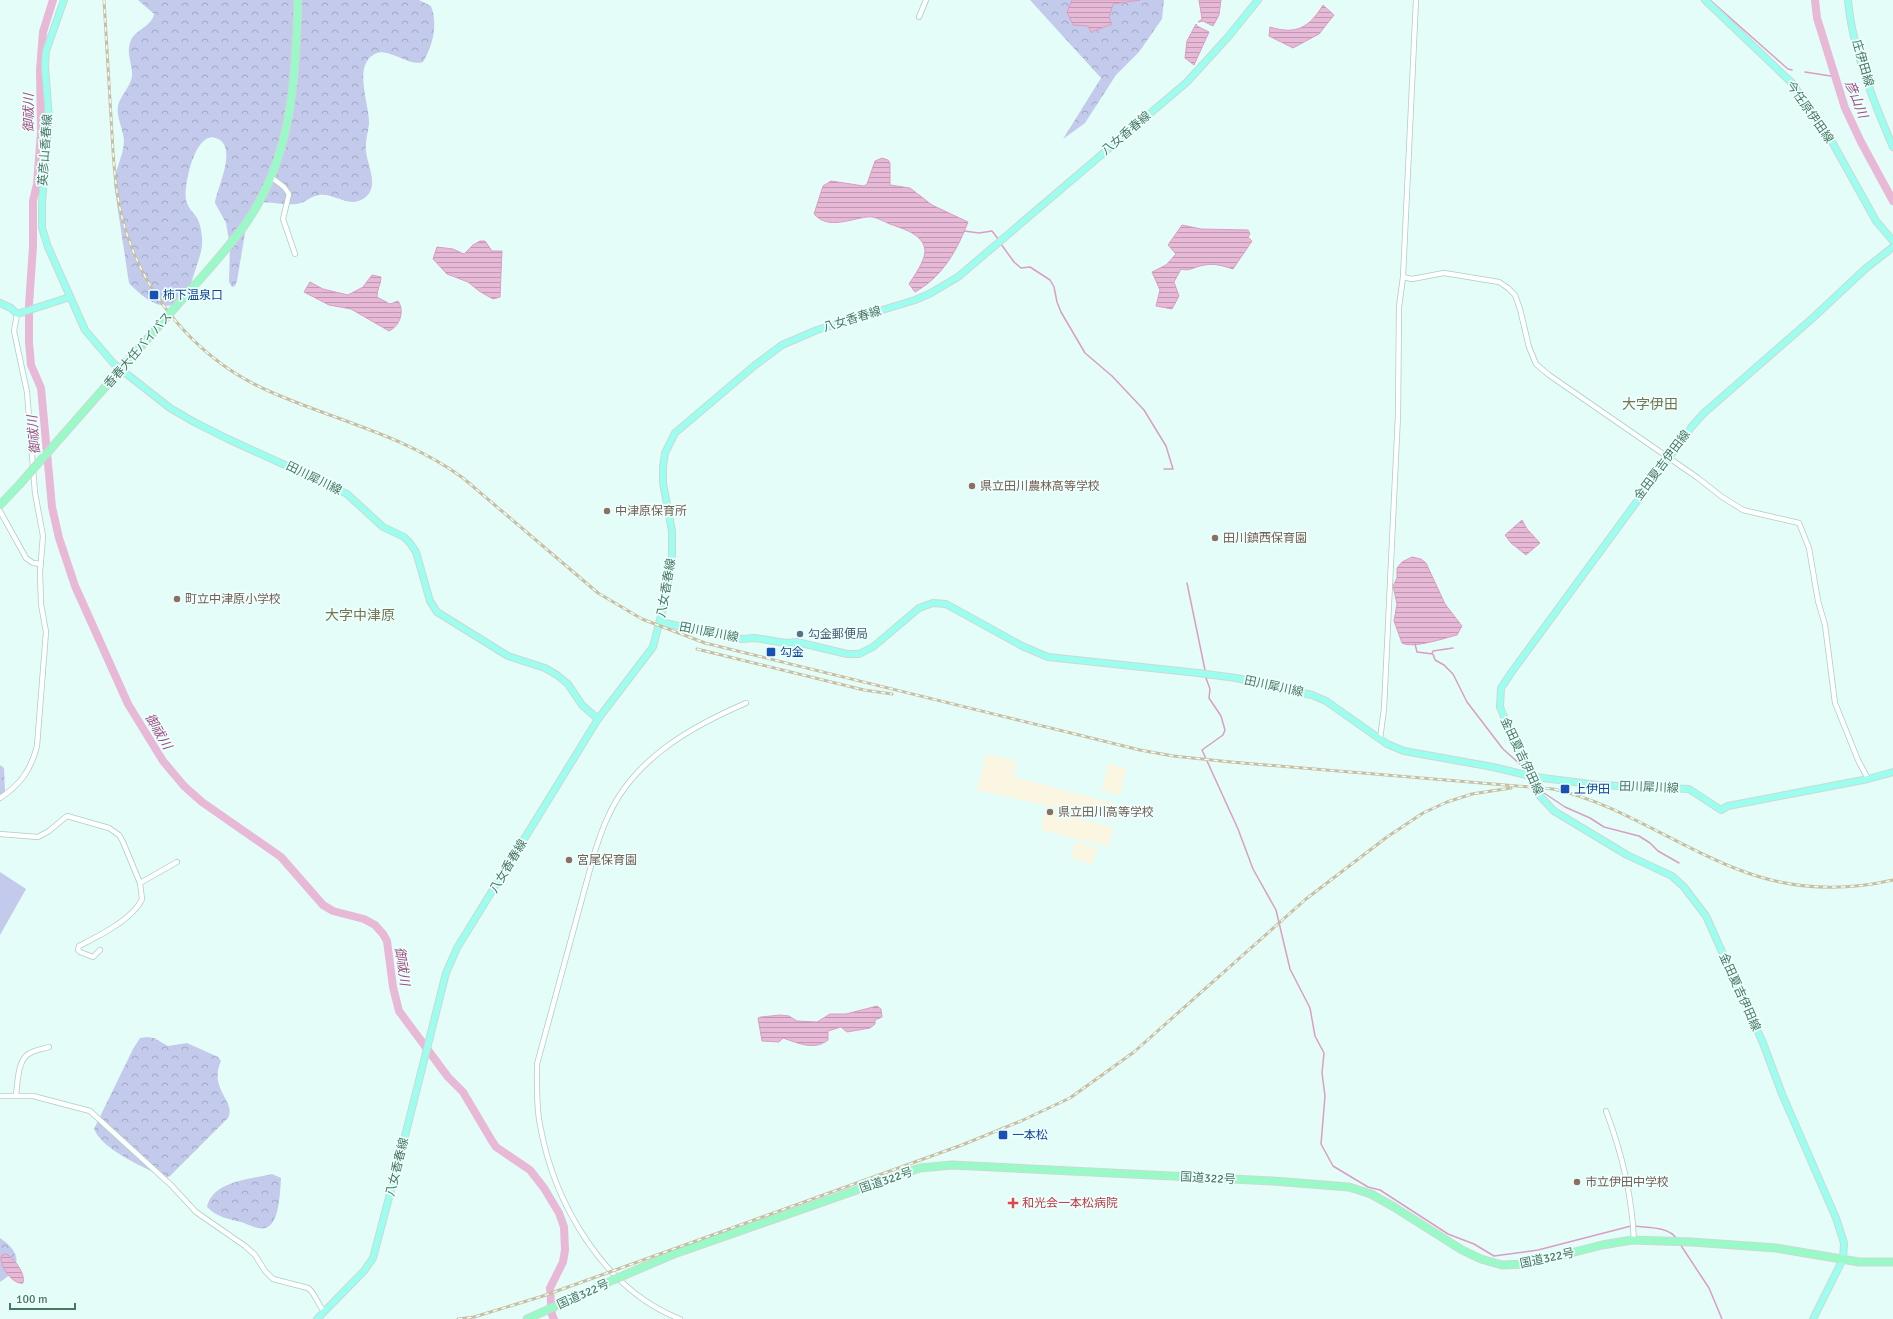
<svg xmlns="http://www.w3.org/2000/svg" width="1893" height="1319" viewBox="0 0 1893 1319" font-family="Signika,'Noto Sans JP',sans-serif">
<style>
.education{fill:#faf6e2}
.green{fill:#c3caec}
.forest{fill:url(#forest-crowns)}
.water{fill:url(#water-rules);stroke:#da9ec4}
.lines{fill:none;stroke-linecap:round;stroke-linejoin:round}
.stream{stroke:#da9ec4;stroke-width:1.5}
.river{stroke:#e8b8d7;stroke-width:8}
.minor-casing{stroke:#abcfc2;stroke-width:6}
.major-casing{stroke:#ccd9d3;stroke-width:8}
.highway-casing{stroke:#ccd9d3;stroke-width:9}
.minor{stroke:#fff;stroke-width:4.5}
.major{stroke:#9bfeef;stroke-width:6}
.highway{stroke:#99fac7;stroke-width:7}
.rail-casing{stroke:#c8bea2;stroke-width:3}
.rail{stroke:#ecfffc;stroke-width:1.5;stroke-dasharray:4.5;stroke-linecap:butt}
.highway-bridge-casing{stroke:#ccd9d3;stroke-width:9;stroke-linecap:butt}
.highway-bridge{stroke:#99fac7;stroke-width:7}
.transit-dot{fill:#1a4fb4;stroke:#ecfffc;stroke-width:1.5}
.education-dot{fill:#8d6e63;stroke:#ecfffc;stroke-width:1.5}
.service-dot{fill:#5c6f8a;stroke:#ecfffc;stroke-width:1.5}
.health-dot{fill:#e0444e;stroke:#ecfffc;stroke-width:1.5}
.labels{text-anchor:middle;stroke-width:3.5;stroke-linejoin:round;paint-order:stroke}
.street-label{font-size:12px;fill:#497763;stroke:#ecfffc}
.transit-label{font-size:12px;fill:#164399;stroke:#ecfffc;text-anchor:start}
.education-label{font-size:12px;fill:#785e54;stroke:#ecfffc;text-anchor:start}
.service-label{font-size:12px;fill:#4e5e75;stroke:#ecfffc;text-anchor:start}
.health-label{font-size:12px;fill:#be3a42;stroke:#ecfffc;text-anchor:start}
.water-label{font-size:13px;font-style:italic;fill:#a14a80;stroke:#ecfffc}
.quarter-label{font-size:14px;fill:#78734f;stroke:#ecfffc}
</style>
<defs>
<pattern id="forest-crowns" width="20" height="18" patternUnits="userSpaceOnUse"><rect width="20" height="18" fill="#c3caec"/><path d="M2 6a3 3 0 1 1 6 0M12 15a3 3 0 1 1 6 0" fill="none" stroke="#a0a9c3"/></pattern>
<pattern id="water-rules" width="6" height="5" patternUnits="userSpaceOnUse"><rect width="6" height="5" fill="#e8b8d7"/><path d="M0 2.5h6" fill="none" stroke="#be9ab2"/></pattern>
</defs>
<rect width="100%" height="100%" fill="#e5fdf9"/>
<g class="education">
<path d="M 986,754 L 1016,761 L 1014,777 L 1117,804 L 1114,821 L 977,790 Z"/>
<path d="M 1108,764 L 1126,768 L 1120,795 L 1102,791 Z"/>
<path d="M 1045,810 L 1113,827 L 1109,847 L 1041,830 Z"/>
<path d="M 1075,842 L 1098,848 L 1092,864 L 1071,858 Z"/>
</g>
<path class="green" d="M 0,872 L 26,889 L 0,935 Z"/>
<g class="forest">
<path d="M 138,0 L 419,0 L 431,6 C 438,24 433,46 423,62 C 409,67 390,48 377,53 C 351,63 370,104 369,124 C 368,133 365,141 366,151 C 367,165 381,188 363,199 C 348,208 334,193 319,195 C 310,196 306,203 297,204 C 282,206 266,199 252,205 L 247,221 L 237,281 L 235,286 L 232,287 L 229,282 L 230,246 L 226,223 L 215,203 C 217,188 236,152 220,140 C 196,123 183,187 186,200 C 188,208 193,212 197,218 C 200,223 202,233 202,239 C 203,250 198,261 195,271 C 192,279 190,290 185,296 C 167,318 143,298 129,283 L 114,184 C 115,169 123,157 124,142 C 124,130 116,118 118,106 C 120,96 131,86 132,76 C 133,65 126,54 130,43 C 134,29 151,28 154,14 Z"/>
<path d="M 1030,0 L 1164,0 L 1162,19 L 1139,52 L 1116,75 L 1085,123 L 1063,139 L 1101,78 Z"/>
<path d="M 0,765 L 4,768 L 5,792 L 0,801 Z"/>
<path d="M 147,1037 L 154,1038 L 168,1046 L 187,1043 L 218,1057 L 221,1061 C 208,1089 237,1102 228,1118 L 170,1176 L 166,1178 C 146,1168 103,1151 94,1129 L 133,1049 L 140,1038 Z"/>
<path d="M 272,1174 L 281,1178 C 280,1190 280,1225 265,1228 C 257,1230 248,1224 241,1222 C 228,1219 217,1217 207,1207 C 212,1181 251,1179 272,1174 Z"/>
<path d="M 0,1238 C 21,1252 23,1268 0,1282 Z"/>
</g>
<g class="water">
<path d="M 1072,0 L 1140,0 L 1113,4 L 1109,18 L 1112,24 L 1091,32 L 1088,26 L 1073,25 L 1067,12 Z"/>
<path d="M 1199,0 L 1221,0 L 1219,15 L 1213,26 L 1203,21 L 1198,22 L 1202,19 Z"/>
<path d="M 1323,5 L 1334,15 L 1319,34 L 1293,48 L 1269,36 L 1270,27 C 1296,35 1309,28 1323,5 Z"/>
<path d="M 1196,24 L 1197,26 L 1209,32 L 1194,65 L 1185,58 L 1187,41 Z"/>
<path d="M 882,158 L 888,160 L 890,163 L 890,185 L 910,188 L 932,205 L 968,222 C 957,251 942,277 915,292 L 909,284 C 914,276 925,261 925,251 C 924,234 903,229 890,224 C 882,221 876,216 867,217 C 850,219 828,230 814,214 L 823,186 L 831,181 L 864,186 L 867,184 L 875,161 Z"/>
<path d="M 1182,225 L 1201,229 L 1248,230 L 1250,234 L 1248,237 L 1252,241 L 1233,269 C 1223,266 1215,263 1205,265 C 1196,266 1189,272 1181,269 L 1174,282 L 1179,296 L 1172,309 L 1156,306 L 1160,290 L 1152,272 L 1166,265 L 1176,254 L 1168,245 Z"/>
<path d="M 480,241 L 485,241 L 492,251 L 502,251 L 500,297 L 493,299 L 479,291 L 468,282 L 447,274 L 433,259 L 437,247 L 453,249 L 464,254 L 473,245 Z"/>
<path d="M 372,275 L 381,277 C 381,284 377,289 377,297 L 390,304 L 398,301 C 405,311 400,326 389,331 L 351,309 L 329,305 L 304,292 L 310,282 L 323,289 L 348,295 L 363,287 Z"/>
<path d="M 1522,520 L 1527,529 L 1540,543 L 1526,555 L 1511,543 L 1505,535 Z"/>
<path d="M 1412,557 L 1421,559 L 1426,563 L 1445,604 L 1462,626 L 1457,635 C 1445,638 1413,649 1402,643 L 1394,621 L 1397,604 L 1393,586 L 1397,578 L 1397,568 L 1402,562 Z"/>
<path d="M 877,1006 L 881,1009 L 882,1017 L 875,1020 L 875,1024 L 870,1028 L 847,1032 L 841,1027 L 828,1031 L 828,1040 C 814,1051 798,1043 783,1038 L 779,1042 L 762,1041 L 758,1018 L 761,1017 L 780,1015 L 789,1016 L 797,1021 L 817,1022 L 830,1014 L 846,1014 Z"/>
<path d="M 6,1254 C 14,1258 26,1274 23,1283 C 13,1285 0,1267 1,1257 L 2,1255 Z"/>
</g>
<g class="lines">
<g class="stream">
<path d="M 1710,0 L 1788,69 L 1792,70"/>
<path d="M 1805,72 L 1837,77"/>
<path d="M 964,231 L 979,233 L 992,231 L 999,240"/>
<path d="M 1001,244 L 1014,262 L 1021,268 L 1030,267 L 1050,280 L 1054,287 L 1057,302 L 1061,312 L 1085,353 L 1112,376 L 1144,410 L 1166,446 L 1173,469 L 1164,469"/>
<path d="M 1187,583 L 1205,670"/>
<path d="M 1415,644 L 1417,652 L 1433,654 L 1435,660 L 1444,665 L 1453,674 L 1467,702 L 1503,749 L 1521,765"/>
<path d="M 1432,653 L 1433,651 L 1453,648"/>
<path d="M 1206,678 L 1210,689 L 1209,698 L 1221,716 L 1225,730 L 1223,735 L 1202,750 L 1238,829 L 1253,869 L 1276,910 L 1290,969 L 1310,1008 L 1315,1036 L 1324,1053 L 1322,1073 L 1325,1096 L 1321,1144 L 1333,1166 L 1368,1187 L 1380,1190 L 1448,1234 L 1474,1244 L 1494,1256 L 1538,1250 L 1631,1226"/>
<path d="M 1542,784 L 1544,793 L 1565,807 L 1590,818 L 1604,827 L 1639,836 L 1650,843 L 1658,851 L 1679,863"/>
<path d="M 1635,1226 C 1647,1228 1668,1226 1677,1239"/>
<path d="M 1680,1244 L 1709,1288 L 1722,1319"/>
</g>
<g class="river">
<path d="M 53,0 L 43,32 L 40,70 L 41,132 L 37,184 L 33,201 L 33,247 L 29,305 L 29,342 L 31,365 L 41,388 L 52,507 L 59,538 L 75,586 L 128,704 L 163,761 L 184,786 L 202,802 L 281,857 L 323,905 L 333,911 L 364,919 L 375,925 L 383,934 L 387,941 L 393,987 L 399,1011 L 448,1077 L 463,1092 L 492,1141 L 496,1147 L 530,1170 L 544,1188 L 559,1213 L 564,1227 L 565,1250 L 563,1262 L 550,1288 L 552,1315 L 554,1319"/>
<path d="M 1815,0 L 1817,18 L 1845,108 L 1861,142 L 1893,201"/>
</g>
<g class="minor-casing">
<g id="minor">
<path d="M 919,17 L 926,0"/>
<path d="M 271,177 L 284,187 L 289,194 L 283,219 L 295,254"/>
<path d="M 1403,277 L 1412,279 L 1444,273 L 1499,282 L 1508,288 L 1515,295 L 1520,309 L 1529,347 L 1536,364 L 1549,375 L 1698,478 L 1722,497 L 1743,510 L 1799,523 L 1809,548 L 1818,601 L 1825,625 L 1835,703 L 1858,760 L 1868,779"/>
<path d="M 0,511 L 26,558 L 33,563 L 41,564"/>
<path d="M 1380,739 L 1384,709 L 1398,415 L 1399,307 L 1403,277 L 1416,0"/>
<path d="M 0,798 C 20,785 31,770 37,746 L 46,632 L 41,604 L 40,572 L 43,536 L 35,493 L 27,392 L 14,331 L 17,314"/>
<path d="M 0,834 L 38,837 L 49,831 L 67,816 L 109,828 L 119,835 L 123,842 L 140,883 L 142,899 C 133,919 99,936 79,946 L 78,950 L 80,952 L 93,957 L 100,950"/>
<path d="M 140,883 L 177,862"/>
<path d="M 16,1095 C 18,1082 17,1060 30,1053 C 35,1050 43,1049 49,1047"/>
<path d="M 0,1096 L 33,1096 L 90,1111 L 171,1185 L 196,1212 L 245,1246 L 255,1255 L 265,1271 L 273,1279 L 308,1288 C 316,1294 317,1304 324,1311"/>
<path d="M 1606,1111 C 1622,1153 1632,1195 1634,1241"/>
<path d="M 680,1319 C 603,1289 554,1203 540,1125 C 536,1105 537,1084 537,1064 L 595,851 C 599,840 602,829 607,819 C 632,760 690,727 746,703"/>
</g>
</g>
<g class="major-casing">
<g id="major">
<path d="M 64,0 L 46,51 L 45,66 L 49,119 L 42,203 L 42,228 L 48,247 L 85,330 L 114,364 L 170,408 L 194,422 L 228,439 L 331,486 L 347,494 L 383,527 L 404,537 L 410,543 L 416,552 L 430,601 L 437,612 L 508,656 L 545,668 L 557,675 L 568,684 L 582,705 L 598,719"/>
<path d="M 1705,0 L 1793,84 L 1831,140 L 1876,221 L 1893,241"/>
<path d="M 1848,0 C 1852,48 1874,103 1893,147"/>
<path d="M 0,303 L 11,308 L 17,314 L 70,297"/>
<path d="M 660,622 L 741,639 L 755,638 L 786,643 L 797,642 L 847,654 L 859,654 L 873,647 L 919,608 L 933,603 L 946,604 L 1022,646 L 1048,657 L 1198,673 L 1236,678 L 1312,695 L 1326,701 L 1387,744 L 1404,751 L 1493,767 L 1535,777 L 1598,785 L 1689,789 L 1721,810 L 1728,806 L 1868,779 L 1893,772"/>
<path d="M 317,1319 L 364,1271 L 373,1258 L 399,1160 L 446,973 L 457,948 L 598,719 L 653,647 L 664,604 L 672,562 L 672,531 L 663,483 L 663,467 L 665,453 L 675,433 L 754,366 L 782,345 L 817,330 L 915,300 L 929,294 L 958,277 L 1187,82 L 1228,37 L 1258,0"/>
<path d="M 1813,1319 L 1843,1259 L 1844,1243 L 1836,1218 L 1782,1094 L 1763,1043 L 1706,916 L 1684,887 L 1672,876 L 1627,855 L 1554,811 L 1538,794 L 1535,777 L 1512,736 L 1500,707 L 1501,688 L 1511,673 L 1693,425 L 1704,413 L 1815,316 L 1865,269 L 1893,247"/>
</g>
</g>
<g class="highway-casing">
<g id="highway">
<path d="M 193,287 C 211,267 228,248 244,226 C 293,157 295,81 298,0"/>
<path d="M 0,505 L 19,485"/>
<path d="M 627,1274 L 674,1254 L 908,1172 L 920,1168 L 952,1165 L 1273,1181 L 1349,1187 L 1371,1194 L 1394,1207 L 1462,1250 L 1481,1259 L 1502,1265 L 1528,1264 L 1602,1245 L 1632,1240 L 1692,1242 L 1776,1248 L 1859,1262 L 1893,1262"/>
<path d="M 527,1319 L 613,1280"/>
</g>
</g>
<use href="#minor" class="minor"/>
<use href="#major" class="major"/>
<use href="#highway" class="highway"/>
<g class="rail-casing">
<g id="rail">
<path d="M 104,0 C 106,39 109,78 111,117 C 113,150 114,185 122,217 C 141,294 198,361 271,392 C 337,421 404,435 463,478 L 598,593 L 642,619 L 705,643 L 1140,750 L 1173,756 L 1231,762 L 1553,789 C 1621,804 1674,845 1737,869 C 1787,889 1841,892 1893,880"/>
<path d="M 697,649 L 864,690 L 892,694"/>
<path d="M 458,1319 L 474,1317 L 543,1296 L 607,1273 L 962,1145 L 1021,1121 L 1070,1098 L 1134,1052 L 1306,899 L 1387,837 L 1423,813 L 1447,802 L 1472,794 L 1511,788"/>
</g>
</g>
<use href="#rail" class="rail"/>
<g class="highway-bridge-casing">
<g id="highway-bridge">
<path d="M 19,485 L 193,287"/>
<path d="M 613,1280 L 627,1274"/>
</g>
</g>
<use href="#highway-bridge" class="highway-bridge"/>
</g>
<g class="transit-dot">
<rect x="149" y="290" width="10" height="10" rx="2"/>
<rect x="766" y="647" width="10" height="10" rx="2"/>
<rect x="1560" y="784" width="10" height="10" rx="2"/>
<rect x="998" y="1130" width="10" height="10" rx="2"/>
</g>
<g class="education-dot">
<circle cx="972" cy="486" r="4"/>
<circle cx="607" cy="511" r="4"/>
<circle cx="1215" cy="538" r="4"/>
<circle cx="177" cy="599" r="4"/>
<circle cx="1050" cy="812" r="4"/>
<circle cx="569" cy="860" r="4"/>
<circle cx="1577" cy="1182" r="4"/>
</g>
<circle class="service-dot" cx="800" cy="634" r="4"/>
<path class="health-dot" d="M1011 1197h4v4h4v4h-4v4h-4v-4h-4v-4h4z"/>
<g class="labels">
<g class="street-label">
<text transform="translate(1863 63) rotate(74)" y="4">庄伊田線</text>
<text transform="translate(1810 112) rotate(55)" y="4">今任原伊田線</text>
<text transform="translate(1126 133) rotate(-40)" y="4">八女香春線</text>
<text transform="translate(45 150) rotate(-86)" y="4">英彦山香春線</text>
<text transform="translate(852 319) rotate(-17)" y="4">八女香春線</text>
<text transform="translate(138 350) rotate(-49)" y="4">香春大任バイパス</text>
<text transform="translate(1662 465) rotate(-53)" y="4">金田夏吉伊田線</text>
<text transform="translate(314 478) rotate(26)" y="4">田川犀川線</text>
<text transform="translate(666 588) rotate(-80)" y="4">八女香春線</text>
<text transform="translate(709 632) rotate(11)" y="4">田川犀川線</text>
<text transform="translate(1274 686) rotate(12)" y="4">田川犀川線</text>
<text transform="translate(1522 756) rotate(65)" y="4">金田夏吉伊田線</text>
<text transform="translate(1649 787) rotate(2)" y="4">田川犀川線</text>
<text transform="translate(508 866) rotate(-59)" y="4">八女香春線</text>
<text transform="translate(1740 992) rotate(66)" y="4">金田夏吉伊田線</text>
<text transform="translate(397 1167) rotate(-76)" y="4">八女香春線</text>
<text transform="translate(1208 1178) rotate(3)" y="4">国道322号</text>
<text transform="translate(886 1180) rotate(-19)" y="4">国道322号</text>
<text transform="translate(1547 1258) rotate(-12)" y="4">国道322号</text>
<text transform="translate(583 1294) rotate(-24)" y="4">国道322号</text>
</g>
<g class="transit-label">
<text x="163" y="299">柿下温泉口</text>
<text x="780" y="656">勾金</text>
<text x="1574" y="793">上伊田</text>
<text x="1012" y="1139">一本松</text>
</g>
<g class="education-label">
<text x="980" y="490">県立田川農林高等学校</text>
<text x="615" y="515">中津原保育所</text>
<text x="1223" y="542">田川鎮西保育園</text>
<text x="185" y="603">町立中津原小学校</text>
<text x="1058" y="816">県立田川高等学校</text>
<text x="577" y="864">宮尾保育園</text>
<text x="1585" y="1186">市立伊田中学校</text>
</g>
<g class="service-label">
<text x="808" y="638">勾金郵便局</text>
</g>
<g class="health-label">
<text x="1022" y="1207">和光会一本松病院</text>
</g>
<g class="water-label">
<text transform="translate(1857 99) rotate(68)" y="5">彦山川</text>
<text transform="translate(28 113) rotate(-90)" y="5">御祓川</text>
<text transform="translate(33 435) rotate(-95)" y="5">御祓川</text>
<text transform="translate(159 731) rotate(59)" y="5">御祓川</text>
<text transform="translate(403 966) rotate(82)" y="5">御祓川</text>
</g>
<g class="quarter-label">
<text x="1650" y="409">大字伊田</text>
<text x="360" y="620">大字中津原</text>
</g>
</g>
<path d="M10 1303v6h65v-6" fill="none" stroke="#497763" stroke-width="2"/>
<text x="16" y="1303" font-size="12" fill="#497763" stroke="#ecfffc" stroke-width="3" paint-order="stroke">100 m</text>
</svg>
